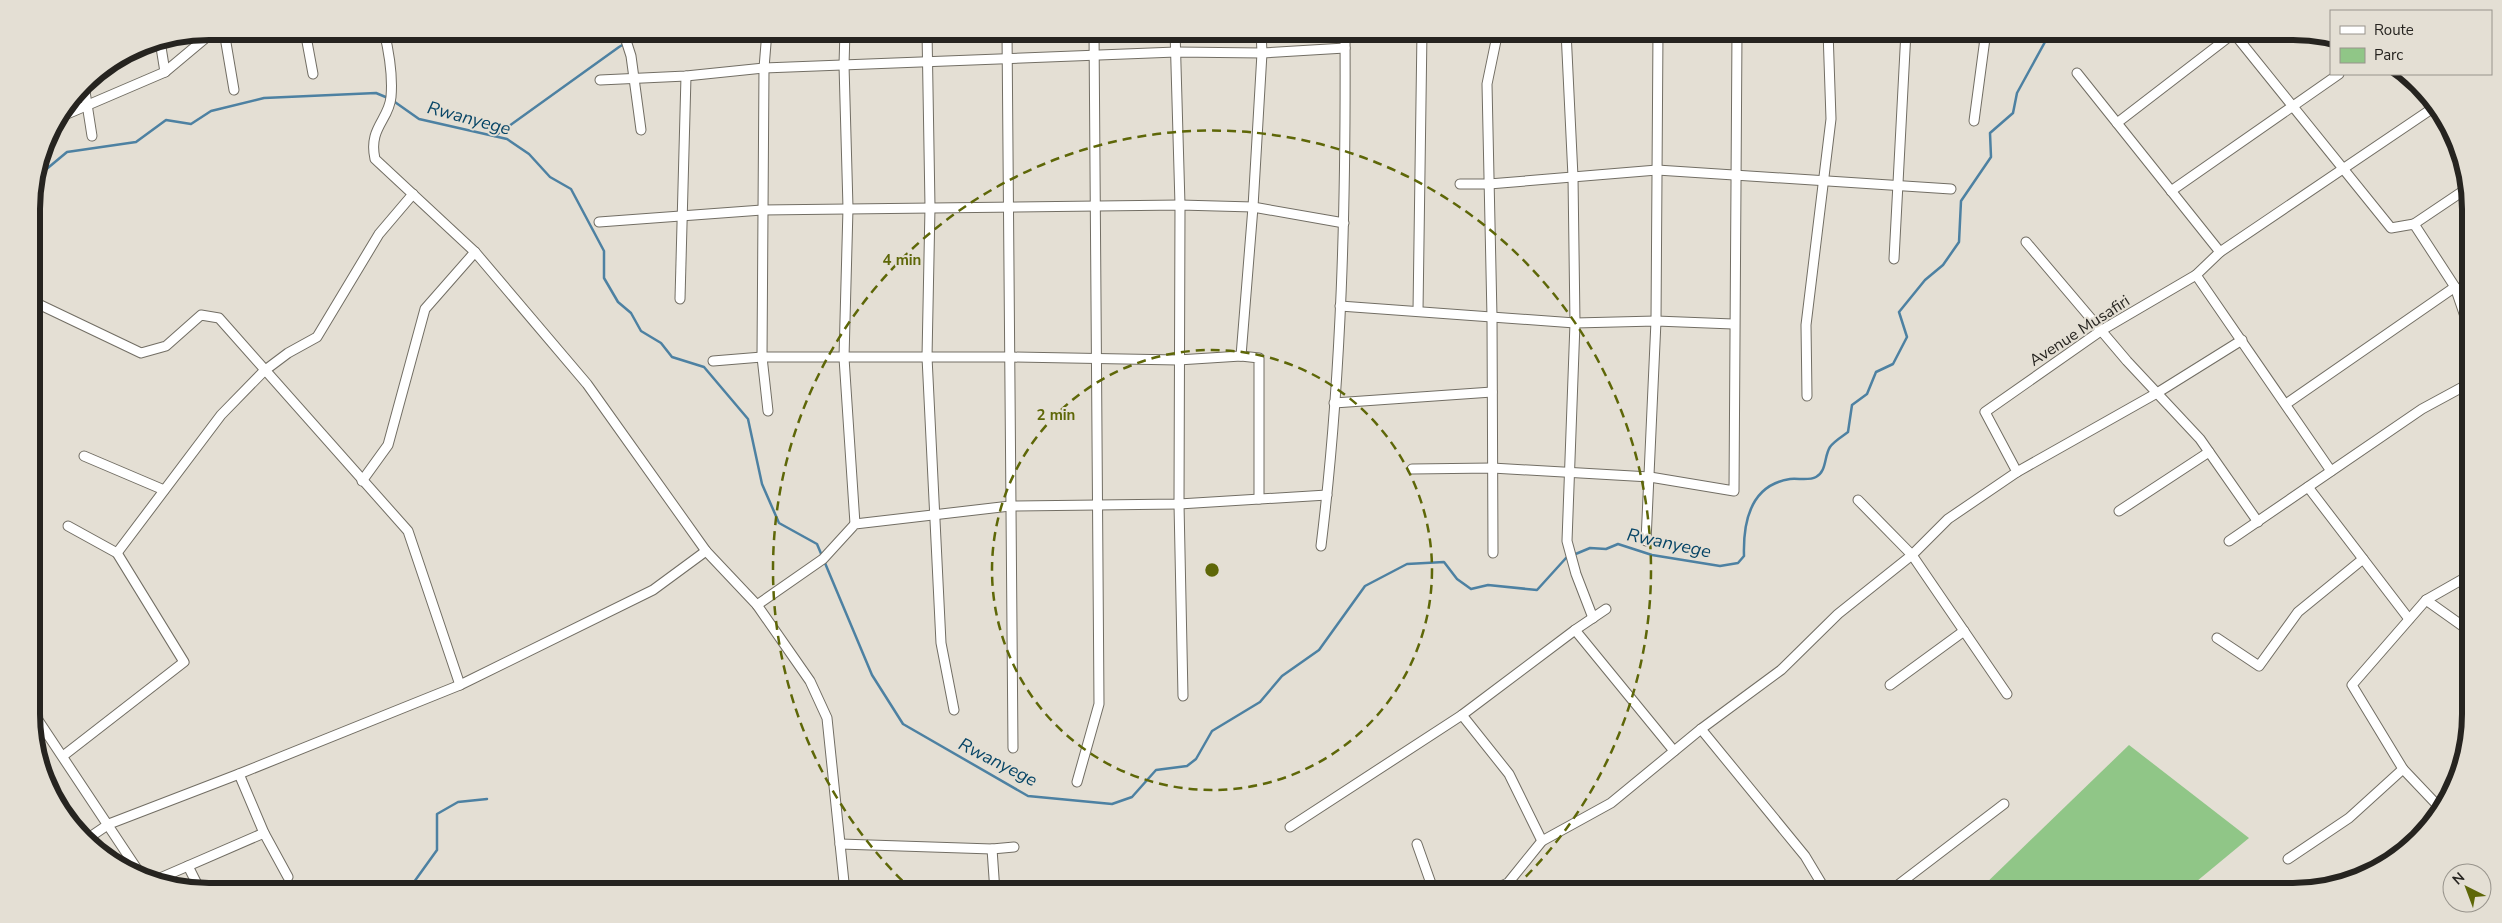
<svg xmlns="http://www.w3.org/2000/svg" width="2502" height="923" viewBox="0 0 2502 923" font-family="'Nunito Sans',sans-serif">
<style>
.green{fill:#90c687}
.lines{fill:none;stroke-linecap:round;stroke-linejoin:round}
.stream{stroke:#4d81a2;stroke-width:2.5}
.street-casing{stroke:#726e64;stroke-width:11}
.street{stroke:#fff;stroke-width:9}
.ring{fill:none;stroke:#5e6708;stroke-width:2.5;stroke-dasharray:9 6}
.labels{text-anchor:middle;stroke-width:4;stroke-linejoin:round;paint-order:stroke}
.street-label{font-size:16px;fill:#262420;stroke:#e4dfd4}
.water-label{font-size:18px;font-style:italic;fill:#074566;stroke:#e4dfd4}
.rim{fill:none;stroke:#262420;stroke-width:6}
.centre{fill:#5e6708;stroke:#e4dfd4;stroke-width:2.5}
.ring-label{font-size:15px;text-anchor:middle;font-weight:bold;fill:#5e6708;stroke:#e4dfd4;stroke-width:4;stroke-linejoin:round;paint-order:stroke}
</style>
<rect width="100%" height="100%" fill="#e4dfd4"/>
<path class="green" d="M 2129,745 L 2249,838 L 2185,891 L 1978,891 Z"/>
<g class="lines">
<g class="stream">
<path d="M 392,100 L 419,119 L 507,139 L 529,154 L 550,177 L 571,189 L 604,251 L 604,278 L 618,302 L 631,313 L 641,331 L 661,343 L 672,357 L 704,367 L 748,419 L 762,484 L 779,523 L 817,544 L 872,675 L 903,724 L 1028,796 L 1112,804 L 1132,797 L 1156,770 L 1187,766 L 1196,759 L 1212,731 L 1260,702 L 1282,676 L 1319,650 L 1365,586 L 1407,564 L 1444,562 L 1457,579 L 1471,589 L 1488,585 L 1537,590 L 1566,558 L 1590,548 L 1606,549 L 1618,544 L 1652,555 L 1720,566 L 1738,563 L 1744,556 C 1743,523 1750,485 1790,479 C 1798,478 1809,481 1816,477 C 1827,471 1824,456 1830,447 C 1834,441 1843,436 1848,432 L 1852,405 L 1867,394 L 1876,372 L 1893,364 L 1907,337 L 1899,312 L 1925,280 L 1943,265 L 1959,242 L 1961,201 L 1991,157 L 1990,133 L 2013,113 L 2017,93 L 2051,31"/>
<path d="M 495,136 L 619,47 L 646,31"/>
<path d="M 37,177 L 67,152 L 136,142 L 166,120 L 191,124 L 211,111 L 264,98 L 376,93 L 388,98"/>
<path d="M 395,892 L 414,882 L 437,850 L 437,814 L 458,802 L 487,799"/>
</g>
<g class="street-casing">
<g id="street">
<path d="M 224,31 L 234,90"/>
<path d="M 305,31 L 313,74"/>
<path d="M 384,31 C 389,52 393,75 391,97 C 389,120 368,128 375,159 L 475,252 L 587,384 L 706,551 L 757,605 L 810,681 L 827,718 L 845,892"/>
<path d="M 623,31 L 631,56 L 641,130"/>
<path d="M 767,31 L 764,68 L 762,357 L 768,411"/>
<path d="M 845,31 L 844,65 L 848,208 L 844,358 L 855,524"/>
<path d="M 927,31 L 930,207 L 927,357 L 941,643 L 954,710"/>
<path d="M 1007,31 L 1013,748"/>
<path d="M 1175,31 L 1180,205 L 1179,504 L 1183,696"/>
<path d="M 1566,31 L 1573,177 L 1575,323 L 1567,541 L 1576,574 L 1593,618"/>
<path d="M 1844,31 L 1986,38"/>
<path d="M 2232,31 L 2391,228 L 2414,224 L 2455,287 L 2470,331"/>
<path d="M 160,41 L 165,72"/>
<path d="M 2077,73 L 2220,252"/>
<path d="M 600,80 L 686,76 L 764,68 L 1176,52 L 1262,53 L 1345,48"/>
<path d="M 84,85 L 92,136"/>
<path d="M 60,117 L 165,72 L 214,31"/>
<path d="M 1974,121 L 1986,31"/>
<path d="M 2117,123 L 2234,33"/>
<path d="M 1460,184 L 1489,184 L 1657,170 L 1951,189"/>
<path d="M 2171,191 L 2339,74"/>
<path d="M 599,222 L 762,210 L 1180,205 L 1253,207 L 1344,223"/>
<path d="M 2414,224 L 2469,187"/>
<path d="M 2026,242 L 2127,361 L 2200,439 L 2258,522"/>
<path d="M 1894,259 L 1906,31"/>
<path d="M 2196,275 L 2331,471"/>
<path d="M 680,299 L 686,76"/>
<path d="M 32,301 L 141,353 L 166,346 L 201,315 L 219,318 L 408,531 L 460,685"/>
<path d="M 1340,306 L 1575,323 L 1656,321 L 1733,324"/>
<path d="M 1418,311 L 1422,31"/>
<path d="M 1241,356 L 1253,207 L 1262,53 L 1261,31"/>
<path d="M 713,361 L 762,357 L 1011,357 L 1178,360 L 1241,356 L 1259,358 L 1259,499"/>
<path d="M 1807,396 L 1806,325 L 1831,119 L 1828,31"/>
<path d="M 1334,403 L 1492,392"/>
<path d="M 2286,404 L 2455,287"/>
<path d="M 84,456 L 164,490"/>
<path d="M 1412,469 L 1492,468 L 1650,477 L 1734,491 L 1737,31"/>
<path d="M 2017,472 L 2157,393 L 2242,340"/>
<path d="M 362,481 L 388,445 L 425,309 L 475,252"/>
<path d="M 2308,487 L 2409,619"/>
<path d="M 1858,500 L 1912,555 L 2007,694"/>
<path d="M 2119,511 L 2209,452"/>
<path d="M 1646,541 L 1656,321 L 1658,31"/>
<path d="M 2229,541 L 2422,409 L 2470,383"/>
<path d="M 1321,546 C 1342,376 1346,203 1345,31"/>
<path d="M 117,553 L 221,415 L 264,371 L 288,353 L 317,337 L 379,234 L 413,194"/>
<path d="M 1493,553 L 1492,317 L 1487,84 L 1498,31"/>
<path d="M 2426,600 L 2471,632"/>
<path d="M 757,605 L 823,559 L 855,524 L 1010,506 L 1179,504 L 1327,495"/>
<path d="M 1575,630 L 1674,751"/>
<path d="M 2217,638 L 2259,666 L 2298,612 L 2363,559"/>
<path d="M 1890,685 L 1964,631"/>
<path d="M 34,714 L 141,875"/>
<path d="M 1462,715 L 1509,774 L 1542,841"/>
<path d="M 1701,729 L 1805,856 L 1826,891"/>
<path d="M 63,756 L 184,662 L 117,553 L 68,526"/>
<path d="M 239,774 L 264,833 L 288,877"/>
<path d="M 1077,782 L 1099,704 L 1094,31"/>
<path d="M 2441,809 L 2403,769 L 2352,685 L 2426,600 L 2470,575"/>
<path d="M 1290,827 L 1462,715 L 1575,630 L 1606,609"/>
<path d="M 87,839 L 109,824 L 239,774 L 460,685 L 653,590 L 706,551"/>
<path d="M 840,844 L 992,849 L 1014,847"/>
<path d="M 1417,844 L 1434,892"/>
<path d="M 992,849 L 995,892"/>
<path d="M 2288,859 L 2349,818 L 2403,769"/>
<path d="M 188,866 L 200,890"/>
<path d="M 151,882 L 264,833"/>
<path d="M 1890,891 L 2004,804"/>
<path d="M 1487,892 L 1508,883 L 1542,841 L 1611,803 L 1701,729 L 1781,670 L 1838,614 L 1912,555 L 1948,519 L 2017,472 L 1985,412 L 2102,330 L 2196,275 L 2220,252 L 2436,106"/>
</g>
</g>
<use href="#street" class="street"/>
</g>
<g class="ring">
<circle cx="1212" cy="570" r="220"/>
<path d="M913 891A439 439 0 1 1 1511 891"/>
</g>
<g class="labels">
<g class="street-label">
<text transform="translate(2079 330) rotate(-33)" y="6">Avenue Musafiri</text>
</g>
<g class="water-label">
<text transform="translate(469 118) rotate(15)" y="6">Rwanyege</text>
<text transform="translate(1669 543) rotate(12)" y="6">Rwanyege</text>
<text transform="translate(998 762) rotate(27)" y="6">Rwanyege</text>
</g>
</g>
<path d="M0 0H2502V923H0ZM209 40H2293A169 169 0 0 1 2462 209V714A169 169 0 0 1 2293 883H209A169 169 0 0 1 40 714V209A169 169 0 0 1 209 40Z" fill="#e4dfd4" fill-rule="evenodd"/>
<path class="rim" d="M209 40H2293A169 169 0 0 1 2462 209V714A169 169 0 0 1 2293 883H209A169 169 0 0 1 40 714V209A169 169 0 0 1 209 40Z"/>
<circle cx="1212" cy="570" r="8" class="centre"/>
<g class="ring-label">
<text x="902" y="265">4 min</text>
<text x="1056" y="420">2 min</text>
</g>
<rect x="2330" y="10" width="162" height="65" fill="#e4dfd4" stroke="#98948c"/>
<rect x="2340" y="26" width="25" height="8" fill="#ffffff" stroke="#98948c"/>
<text x="2374" y="35" font-size="15" fill="#262420">Route</text>
<rect x="2340" y="48" width="25" height="15" fill="#90c687" stroke="#98948c"/>
<text x="2374" y="60" font-size="15" fill="#262420">Parc</text>
<g transform="translate(2467 888) rotate(318)"><circle r="24" fill="#e4dfd4" stroke="#98948c"/>
<path d="M0-4L9 19L0 12L-9 19Z" fill="#5e6708"/>
<text y="-8" font-size="14" font-weight="bold" text-anchor="middle" fill="#262420">N</text>
</g>
</svg>
